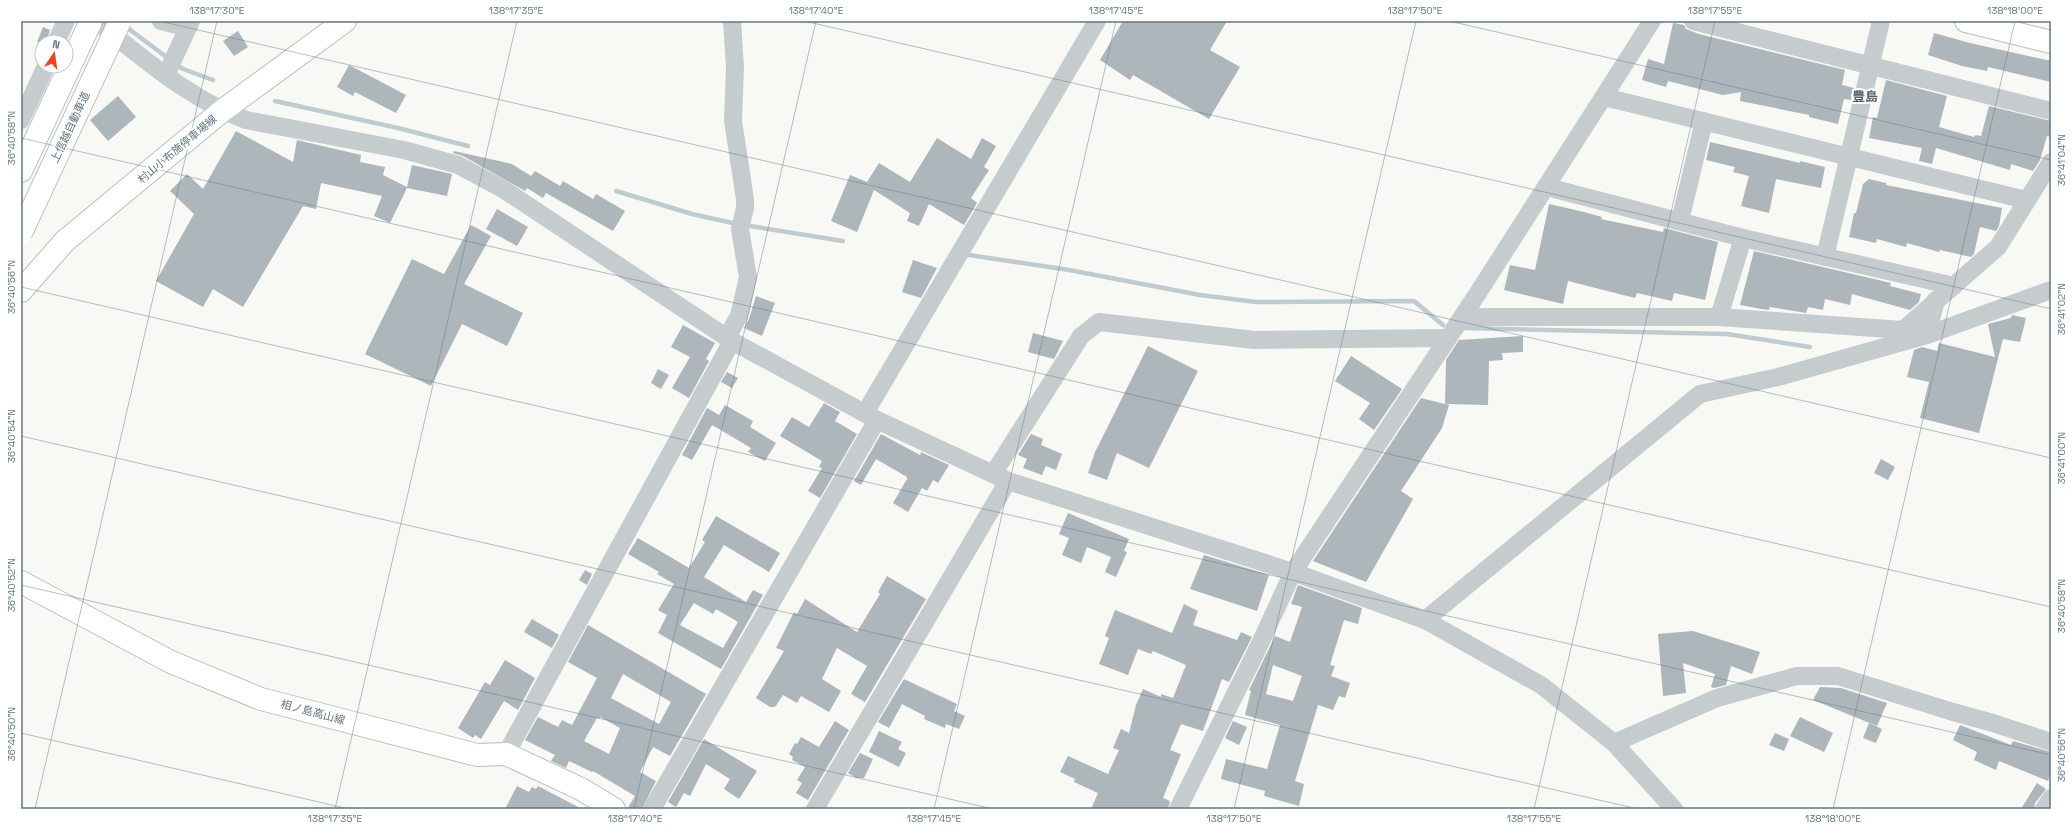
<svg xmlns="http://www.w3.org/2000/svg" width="2072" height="830" viewBox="0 0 2072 830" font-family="'Space Grotesk','Noto Sans JP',sans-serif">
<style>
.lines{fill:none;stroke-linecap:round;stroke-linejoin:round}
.stream{stroke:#becbcf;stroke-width:4.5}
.building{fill:#acb6bb;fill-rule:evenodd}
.major-casing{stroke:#b9bec1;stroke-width:24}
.highway-casing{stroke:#babec1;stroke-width:24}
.minor{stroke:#c6cbce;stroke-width:18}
.major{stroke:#fff;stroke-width:22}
.highway{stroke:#fff;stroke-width:22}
.highway-bridge-casing{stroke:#babec1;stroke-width:24;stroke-linecap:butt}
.highway-bridge{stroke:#fff;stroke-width:22}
.ticks{fill:none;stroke:#617683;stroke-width:1;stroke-opacity:0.45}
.labels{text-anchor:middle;stroke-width:4;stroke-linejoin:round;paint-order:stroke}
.street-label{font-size:11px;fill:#617683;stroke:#fff}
.quarter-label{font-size:13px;font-weight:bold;fill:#53636d;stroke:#fff}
.neatline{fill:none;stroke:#617683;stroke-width:1.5}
.ticks-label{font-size:10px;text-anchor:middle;fill:#617683}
</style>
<rect width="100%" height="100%" fill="#f8f8f5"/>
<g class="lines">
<g class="stream">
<path d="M 125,26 L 169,59"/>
<path d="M 175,63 L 183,69 L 213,80"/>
<path d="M 275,101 L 398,128 L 468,146"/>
<path d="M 616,191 L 692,214 L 737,224"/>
<path d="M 744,225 L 843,241"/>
<path d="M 969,255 L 1069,270 L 1200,295 L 1256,302 L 1414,301 L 1443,325"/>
<path d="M 1463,328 L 1727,334 L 1810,347"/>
</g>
</g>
<g class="building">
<path d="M 1123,21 L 1227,21 L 1210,50 L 1240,67 L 1209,119 L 1133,75 L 1130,80 L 1100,60 Z"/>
<path d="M 1673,23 L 1684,25 L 1686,29 L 1699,34 L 1845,70 L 1842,85 L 1854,88 L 1851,100 L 1844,99 L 1838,124 L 1809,117 L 1809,115 L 1740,101 L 1741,92 L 1723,95 L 1668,81 L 1666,87 L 1642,80 L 1648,59 L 1664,64 Z"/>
<path d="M 43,27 L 50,30 L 46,42 L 37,42 Z"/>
<path d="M 238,31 L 248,47 L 234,56 L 223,41 Z"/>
<path d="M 1934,33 L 1970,43 L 2051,61 L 2051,82 L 1988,67 L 1987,71 L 1962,66 L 1928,55 Z"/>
<path d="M 349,65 L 406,95 L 396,113 L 355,92 L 353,96 L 337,87 Z"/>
<path d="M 1886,80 L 1947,96 L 1939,127 L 1974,137 L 1975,135 L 1981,136 L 1989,106 L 2051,121 L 2051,137 L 2047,136 L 2040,160 L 2033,171 L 2011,164 L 2010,170 L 1936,148 L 1932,164 L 1919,161 L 1922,148 L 1869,138 L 1873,117 L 1877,118 Z"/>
<path d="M 118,96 L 136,117 L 108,141 L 90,120 Z"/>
<path d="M 236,131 L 293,162 L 297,140 L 361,155 L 360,162 L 385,167 L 383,175 L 407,187 L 412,165 L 452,174 L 447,196 L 407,188 L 390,223 L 374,216 L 382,196 L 321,183 L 316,209 L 303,206 L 243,307 L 213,289 L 203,307 L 156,281 L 194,214 L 170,191 L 187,174 L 203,189 Z"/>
<path d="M 937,138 L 971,159 L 982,138 L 996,146 L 984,167 L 989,170 L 971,198 L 977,203 L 964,225 L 929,204 L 919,226 L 907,221 L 910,213 L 874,190 L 857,232 L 831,221 L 850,175 L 867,182 L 879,163 L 910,182 Z"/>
<path d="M 1710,142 L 1800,163 L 1800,161 L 1825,167 L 1821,188 L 1776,179 L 1769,213 L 1741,206 L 1749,176 L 1733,172 L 1735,167 L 1706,160 Z"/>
<path d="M 454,151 L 512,164 L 531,176 L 535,171 L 560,186 L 563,181 L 593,199 L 596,194 L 625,211 L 613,231 L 546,193 L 543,198 L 527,188 L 525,191 L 463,156 L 453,153 Z"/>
<path d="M 1869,179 L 1886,183 L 1886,185 L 2002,208 L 1999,226 L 1996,231 L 1980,227 L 1974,254 L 1971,257 L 1940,250 L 1939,252 L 1907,243 L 1906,247 L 1877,239 L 1876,243 L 1849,237 L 1854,213 L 1856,213 L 1863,184 Z"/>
<path d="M 1549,204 L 1584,212 L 1602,217 L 1601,219 L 1663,232 L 1664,228 L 1718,242 L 1705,300 L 1674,293 L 1672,301 L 1637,293 L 1635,298 L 1568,281 L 1563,304 L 1504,290 L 1510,265 L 1535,270 Z"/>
<path d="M 497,209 L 528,227 L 517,246 L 486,229 Z"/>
<path d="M 471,225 L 491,236 L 464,284 L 523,313 L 507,346 L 462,324 L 431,386 L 365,354 L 412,259 L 444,274 Z"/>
<path d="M 1754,251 L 1891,283 L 1890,286 L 1921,294 L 1919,302 L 1910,310 L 1852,294 L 1850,305 L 1825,299 L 1823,310 L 1808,307 L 1806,313 L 1770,307 L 1769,310 L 1761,309 L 1740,305 Z"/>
<path d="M 913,260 L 937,268 L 921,298 L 902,292 Z"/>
<path d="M 756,296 L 775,303 L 762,336 L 744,328 L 749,319 Z"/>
<path d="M 2012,315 L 2026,318 L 2020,342 L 2003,339 L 1979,433 L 1920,418 L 1929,382 L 1907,377 L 1914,350 L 1922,347 L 1937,351 L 1939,343 L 1995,357 L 1988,324 L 2011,318 Z"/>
<path d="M 683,325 L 715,343 L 706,359 L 709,361 L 689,398 L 672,388 L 690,357 L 671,347 Z"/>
<path d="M 1033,333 L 1063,341 L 1054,359 L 1028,352 Z"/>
<path d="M 1523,336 L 1523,352 L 1502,353 L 1503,360 L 1489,361 L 1488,405 L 1445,404 L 1446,360 L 1459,340 Z"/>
<path d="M 1148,346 L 1198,371 L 1149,468 L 1117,453 L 1107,480 L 1088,473 L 1095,452 Z"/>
<path d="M 1351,356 L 1402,389 L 1374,430 L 1359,419 L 1370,403 L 1335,381 Z"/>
<path d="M 658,369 L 669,375 L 661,389 L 651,383 Z"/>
<path d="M 727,372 L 738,378 L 732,388 L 721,382 Z"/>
<path d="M 1421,398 L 1449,405 L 1442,428 L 1401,491 L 1413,499 L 1366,582 L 1313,561 Z"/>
<path d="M 824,403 L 840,412 L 835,421 L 857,434 L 820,498 L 808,491 L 822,468 L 819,467 L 822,461 L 780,436 L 792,417 L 809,427 Z"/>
<path d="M 725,405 L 753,421 L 750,427 L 776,443 L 765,461 L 748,452 L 751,448 L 712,425 L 692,460 L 682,455 L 707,408 L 719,415 Z"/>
<path d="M 881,434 L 920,455 L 921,452 L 949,465 L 938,483 L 933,480 L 927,491 L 922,488 L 908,512 L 893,503 L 907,479 L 907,477 L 876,459 L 861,485 L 854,481 Z"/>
<path d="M 1031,434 L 1043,439 L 1041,445 L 1062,454 L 1056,470 L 1046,466 L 1042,475 L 1023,468 L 1027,459 L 1018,455 Z"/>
<path d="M 1881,459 L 1895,467 L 1888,480 L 1874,473 Z"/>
<path d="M 1068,513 L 1129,539 L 1124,551 L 1127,552 L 1116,577 L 1105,572 L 1111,557 L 1087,547 L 1081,563 L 1062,555 L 1069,538 L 1059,534 Z"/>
<path d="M 716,516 L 780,553 L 769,572 L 724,545 L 704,577 L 746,602 L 753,590 L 763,595 L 721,669 L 658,633 L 667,615 L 658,610 L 674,584 L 657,574 L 659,572 L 628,554 L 638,538 L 689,568 L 705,542 L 702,540 ZM 694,603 L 713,614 L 716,609 L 738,622 L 723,648 L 680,625 Z"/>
<path d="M 1204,555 L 1269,575 L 1257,611 L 1190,589 Z"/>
<path d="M 585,570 L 592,574 L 587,585 L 579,580 Z"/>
<path d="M 887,576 L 926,599 L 865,702 L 851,694 L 867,666 L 837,648 L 822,679 L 841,691 L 829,712 L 801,696 L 797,703 L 783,695 L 775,707 L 770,707 L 756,698 L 784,651 L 776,648 L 794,612 L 797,614 L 805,599 L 857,632 L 880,594 L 878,592 Z"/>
<path d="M 1298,585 L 1362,608 L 1358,624 L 1344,620 L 1330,665 L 1335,666 L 1331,676 L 1350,683 L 1345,698 L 1339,696 L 1333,710 L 1318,705 L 1295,781 L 1304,784 L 1299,806 L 1264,796 L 1265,791 L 1221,779 L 1226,759 L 1267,769 L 1280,725 L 1245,715 L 1251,691 L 1249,690 L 1275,636 L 1290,642 L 1302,607 L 1291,604 ZM 1273,665 L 1302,676 L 1293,701 L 1266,694 Z"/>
<path d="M 1184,604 L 1198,611 L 1193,625 L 1237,640 L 1241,632 L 1252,637 L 1229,682 L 1222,679 L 1203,731 L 1181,724 L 1170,750 L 1181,754 L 1163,798 L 1170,801 L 1168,809 L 1091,809 L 1098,793 L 1074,782 L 1075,779 L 1060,772 L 1068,756 L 1108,774 L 1119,750 L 1113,748 L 1121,729 L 1129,733 L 1136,705 L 1143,689 L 1161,697 L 1161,694 L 1173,698 L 1186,665 L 1153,651 L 1151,654 L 1138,649 L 1128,675 L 1099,664 L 1109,638 L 1105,636 L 1115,610 L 1172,633 Z"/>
<path d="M 532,619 L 559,635 L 552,648 L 524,632 Z"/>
<path d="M 588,625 L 706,694 L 670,756 L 653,747 L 640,772 L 656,781 L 642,809 L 627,809 L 635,796 L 593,771 L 592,772 L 569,761 L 566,768 L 551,761 L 555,755 L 525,740 L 538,717 L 558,727 L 562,720 L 572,725 L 597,678 L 568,662 ZM 623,674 L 671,702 L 659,724 L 611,698 ZM 600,717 L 620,728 L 609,754 L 584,741 L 597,718 L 599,719 Z"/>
<path d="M 1693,631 L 1760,652 L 1752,674 L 1731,666 L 1726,685 L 1714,688 L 1711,687 L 1715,674 L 1683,663 L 1686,693 L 1663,696 L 1658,634 Z"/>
<path d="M 505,660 L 535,678 L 518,710 L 504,701 L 481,739 L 475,735 L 473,738 L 458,728 L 485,682 L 490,685 Z"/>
<path d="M 904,679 L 957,704 L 954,711 L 965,716 L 959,729 L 946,724 L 945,728 L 924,719 L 925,716 L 902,704 L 889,728 L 878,722 Z"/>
<path d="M 1820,687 L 1841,688 L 1887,703 L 1877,726 L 1813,700 Z"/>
<path d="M 1800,717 L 1833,733 L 1824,752 L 1790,736 Z"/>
<path d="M 835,721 L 849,730 L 808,800 L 796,793 L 802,783 L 797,780 L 805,767 L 792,760 L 793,757 L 789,754 L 795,743 L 797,744 L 801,737 L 819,747 Z"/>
<path d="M 1233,721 L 1247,727 L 1239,745 L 1225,738 Z"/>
<path d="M 1869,723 L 1882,729 L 1876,743 L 1863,738 Z"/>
<path d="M 1960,725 L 2011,745 L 2013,741 L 2051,752 L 2051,773 L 2048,781 L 1999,761 L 1996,770 L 1974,760 L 1977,752 L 1953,740 Z"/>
<path d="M 879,731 L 902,742 L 898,749 L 906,753 L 899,767 L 869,752 Z"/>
<path d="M 1775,733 L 1789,739 L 1784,751 L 1769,745 Z"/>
<path d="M 704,739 L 757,771 L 739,799 L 724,789 L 730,779 L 706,764 L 690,796 L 684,793 L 676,807 L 668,802 Z"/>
<path d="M 860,753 L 873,759 L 864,778 L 856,778 L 848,773 Z"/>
<path d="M 2037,783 L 2046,789 L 2035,803 L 2034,809 L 2021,809 Z"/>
<path d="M 517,786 L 529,792 L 532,787 L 536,789 L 538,786 L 582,809 L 505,809 Z"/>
</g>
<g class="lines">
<g class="major-casing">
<g id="major">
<path d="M 1966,21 L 2051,42"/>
<path d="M 21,291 L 65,241 L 222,111 L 345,21"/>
<path d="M 21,582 L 171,662 L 261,699 L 477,755 L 506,754 L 581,789 L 614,809"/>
</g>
</g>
<g class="highway-casing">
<path id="highway" d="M 21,171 L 91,21"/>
</g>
<g class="minor">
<path d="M 96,21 C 143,58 189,99 246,120 L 404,150 L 458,165 L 503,189 L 732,341 L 877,420 L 1008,481 L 1293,572 L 1425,620 L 1541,685 L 1614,743 L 1674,809"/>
<path d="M 161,21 L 177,25 L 189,26"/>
<path d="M 1693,21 L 2051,111"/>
<path d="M 56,42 L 66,21"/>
<path d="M 166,75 L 191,21"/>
<path d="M 1604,97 L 2026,200"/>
<path d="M 21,120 L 46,66"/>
<path d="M 1547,187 L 1743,238 L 1954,286"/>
<path d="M 1680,221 L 1704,121"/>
<path d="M 1825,257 L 1881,21"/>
<path d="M 1462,317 L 1719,317 L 1903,330 L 1998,247 L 2051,162"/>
<path d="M 1719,317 L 1743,238"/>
<path d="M 1927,335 L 2051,290"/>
<path d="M 727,337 L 739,316 L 748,277 L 740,229 L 745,208 L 745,199 L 733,121 L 735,68 L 732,21"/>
<path d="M 865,413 L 1097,21"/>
<path d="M 993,474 L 1081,336 L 1099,322 L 1254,340 L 1448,338"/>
<path d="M 1425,620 L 1700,394 L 1778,377 L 1927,335 L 1936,300"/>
<path d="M 1614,743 L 1717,698 L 1797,676 L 1838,676 L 1953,712 L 1993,723 L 2051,742"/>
<path d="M 506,754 L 732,341"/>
<path d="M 652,809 L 877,420"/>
<path d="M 815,809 L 1008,481"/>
<path d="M 1178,809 L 1257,650 L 1293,572 L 1476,296 L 1652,21"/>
<path d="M 2044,809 L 2051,798"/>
</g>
<use href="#major" class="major"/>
<use href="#highway" class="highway"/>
<g class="highway-bridge-casing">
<path id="highway-bridge" d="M 21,233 L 120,21"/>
</g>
<use href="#highway-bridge" class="highway-bridge"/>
</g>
<path class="ticks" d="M 159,21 L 2051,458M 804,21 L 2051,309M 1449,21 L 2051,160M 21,138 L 2051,607M 21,287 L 2051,755M 21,436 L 1638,809M 21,585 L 993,809M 21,733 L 349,809M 35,809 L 217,21M 335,809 L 517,21M 634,809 L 816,21M 934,809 L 1116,21M 1234,809 L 1416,21M 1534,809 L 1715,21M 1833,809 L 2015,21"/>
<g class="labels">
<g class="street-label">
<text transform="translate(70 127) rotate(-65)" y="4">上信越自動車道</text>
<text transform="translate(177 149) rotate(-40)" y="4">村山小布施停車場線</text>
<text transform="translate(313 712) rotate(15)" y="4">相ノ島高山線</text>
</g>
<g class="quarter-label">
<text x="1865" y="101">豊島</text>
</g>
</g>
<rect width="2072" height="830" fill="none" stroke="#ffffff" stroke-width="44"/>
<g transform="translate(54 54) rotate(13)"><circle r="19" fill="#ffffff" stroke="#c0c8cd"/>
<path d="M0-3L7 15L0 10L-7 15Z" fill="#f2431c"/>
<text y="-6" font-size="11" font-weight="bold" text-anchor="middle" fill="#617683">N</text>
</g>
<rect x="22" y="22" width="2028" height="786" class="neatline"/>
<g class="ticks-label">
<text x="217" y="14">138°17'30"E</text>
<text x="516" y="14">138°17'35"E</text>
<text x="816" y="14">138°17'40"E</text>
<text x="1116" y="14">138°17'45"E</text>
<text x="1415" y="14">138°17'50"E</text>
<text x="1715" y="14">138°17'55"E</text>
<text x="2015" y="14">138°18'00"E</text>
<text transform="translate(11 138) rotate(-90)" y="4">36°40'58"N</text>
<text transform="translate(2061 160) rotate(-90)" y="4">36°41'04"N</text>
<text transform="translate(11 287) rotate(-90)" y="4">36°40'56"N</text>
<text transform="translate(2061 309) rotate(-90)" y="4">36°41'02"N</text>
<text transform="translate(11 436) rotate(-90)" y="4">36°40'54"N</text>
<text transform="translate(2061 458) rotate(-90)" y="4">36°41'00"N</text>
<text transform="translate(11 585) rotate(-90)" y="4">36°40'52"N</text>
<text transform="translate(2061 606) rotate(-90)" y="4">36°40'58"N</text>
<text transform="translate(11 734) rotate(-90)" y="4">36°40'50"N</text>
<text transform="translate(2061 755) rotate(-90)" y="4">36°40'56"N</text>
<text x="335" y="822">138°17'35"E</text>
<text x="635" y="822">138°17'40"E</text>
<text x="934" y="822">138°17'45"E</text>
<text x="1234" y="822">138°17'50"E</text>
<text x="1534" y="822">138°17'55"E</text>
<text x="1833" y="822">138°18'00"E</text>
</g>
</svg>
